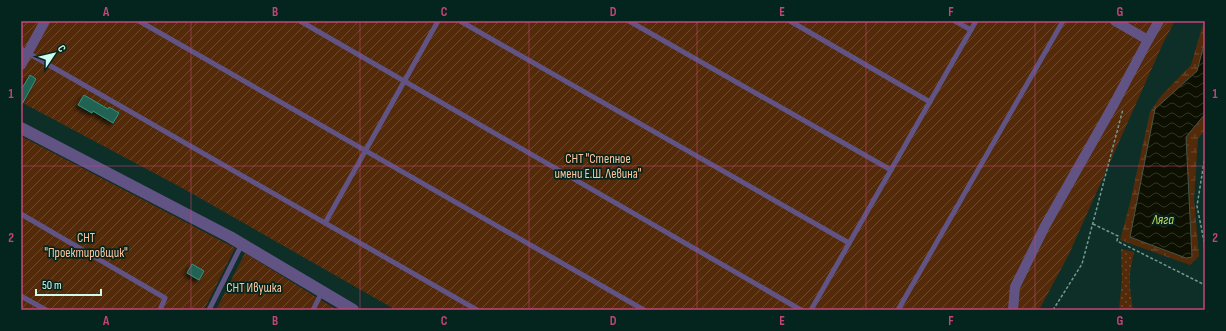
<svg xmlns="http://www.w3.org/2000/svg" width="1226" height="331" viewBox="0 0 1226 331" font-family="'Sofia Sans Condensed',sans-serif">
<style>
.grass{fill:url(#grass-dots)}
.wetland{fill:url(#wetland-marsh)}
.garden{fill:url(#garden-furrows)}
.water{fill:url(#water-waves);stroke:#475647}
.building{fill:#236253;stroke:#29967f;filter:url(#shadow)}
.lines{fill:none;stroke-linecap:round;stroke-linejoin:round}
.path{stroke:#729a90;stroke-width:1.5;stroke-dasharray:3 2;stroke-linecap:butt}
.service{stroke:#615485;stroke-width:5}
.minor{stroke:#615485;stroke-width:10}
.tertiary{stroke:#615485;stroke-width:12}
.grid{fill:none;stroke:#c44578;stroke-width:1;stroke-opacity:0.55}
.labels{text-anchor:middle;stroke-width:3.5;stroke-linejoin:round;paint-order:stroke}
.park-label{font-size:13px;fill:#ffc49c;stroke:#04251e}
.water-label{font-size:14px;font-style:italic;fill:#c2d15b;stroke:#04251e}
.neatline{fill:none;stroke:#c44578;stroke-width:1.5}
.grid-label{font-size:13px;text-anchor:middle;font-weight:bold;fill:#c44578}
</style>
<defs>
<pattern id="grass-dots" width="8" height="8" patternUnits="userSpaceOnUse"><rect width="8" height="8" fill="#532b0b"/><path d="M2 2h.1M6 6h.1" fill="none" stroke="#6b4b2f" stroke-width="1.8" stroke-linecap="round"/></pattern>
<pattern id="wetland-marsh" width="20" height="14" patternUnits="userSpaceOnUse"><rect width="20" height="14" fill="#532b0b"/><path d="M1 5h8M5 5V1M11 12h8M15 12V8" fill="none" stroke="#6b4b2f"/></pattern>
<pattern id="garden-furrows" width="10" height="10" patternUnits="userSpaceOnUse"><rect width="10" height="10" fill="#532b0b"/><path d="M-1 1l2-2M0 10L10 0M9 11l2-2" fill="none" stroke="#6b4b2f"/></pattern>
<pattern id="water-waves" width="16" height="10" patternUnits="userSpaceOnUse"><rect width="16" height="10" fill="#0d1000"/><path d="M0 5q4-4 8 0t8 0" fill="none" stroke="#2f3426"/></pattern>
<filter id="shadow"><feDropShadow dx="-3" dy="3" stdDeviation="2" flood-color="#0009"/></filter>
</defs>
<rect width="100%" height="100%" fill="#0e2f28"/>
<path class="grass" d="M 1121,249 L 1134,252 L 1130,272 L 1130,288 L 1133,310 L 1119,310 L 1122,279 Z"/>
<path class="wetland" d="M 1204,21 L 1205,21 L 1205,41 L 1198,71 L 1155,109 L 1143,242 L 1186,258 L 1192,257 L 1186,137 L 1205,114 L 1205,131 L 1198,138 L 1194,199 L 1199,256 L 1190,265 L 1120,240 L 1130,203 L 1150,112 L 1161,96 L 1191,65 Z"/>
<g class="garden">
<path d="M 21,21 L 1175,21 L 1164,41 L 1069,254 L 1039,310 L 396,310 L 184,189 L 21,102 Z"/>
<path d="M 21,136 L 235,248 L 204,310 L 21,310 Z"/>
<path d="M 245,253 L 337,310 L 216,310 Z"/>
</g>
<path class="water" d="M 1205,41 L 1205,114 L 1186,137 L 1192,257 L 1186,258 L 1130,237 L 1155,109 L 1197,71 Z"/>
<g class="building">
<path d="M 30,75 L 36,79 L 21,106 L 21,90 Z"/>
<path d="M 84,95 L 108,109 L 109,107 L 119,113 L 113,123 L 93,111 L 92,113 L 78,105 Z"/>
<path d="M 192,264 L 204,271 L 199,280 L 187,273 Z"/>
</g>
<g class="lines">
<g class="path">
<path d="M 1205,156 L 1197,206 L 1204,241 L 1205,254"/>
<path d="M 1093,224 L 1118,236 L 1117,241 L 1205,285"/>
<path d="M 1053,310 L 1082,264 L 1123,109"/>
</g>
<g class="service">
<path d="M 139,21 L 644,310"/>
<path d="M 300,21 L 801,310"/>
<path d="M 460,21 L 849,243"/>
<path d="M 629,21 L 891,170"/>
<path d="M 790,21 L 930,102"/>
<path d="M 955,21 L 971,30"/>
<path d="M 21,49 L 477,310"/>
<path d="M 21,214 L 165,298 L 160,310"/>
<path d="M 325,223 L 438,21"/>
<path d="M 21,296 L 46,310"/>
<path d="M 209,310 L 242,244"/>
<path d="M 313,310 L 322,292"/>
<path d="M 811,310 L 976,21"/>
<path d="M 898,310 L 1063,21"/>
</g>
<g class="minor">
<path d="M 1115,21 L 1148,40"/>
<path d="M 21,65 L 45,21"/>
<path d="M 1013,310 L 1015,287 L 1045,226 L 1114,104 L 1148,40 L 1159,21"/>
</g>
<path class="tertiary" d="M 21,128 L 230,237 L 353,310"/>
</g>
<path class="grid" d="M 191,21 L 191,310M 360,21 L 360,310M 529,21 L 529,310M 697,21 L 697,310M 866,21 L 866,310M 1035,21 L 1035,310M 21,166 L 1205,166"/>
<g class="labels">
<g class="park-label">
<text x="598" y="163">СНТ "Степное<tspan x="598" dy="15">имени Е.Ш. Левина"</tspan></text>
<text x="86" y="242">СНТ<tspan x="86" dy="15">"Проектировщик"</tspan></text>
<text x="254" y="292">СНТ Ивушка</text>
</g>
<g class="water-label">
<text x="1163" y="224">Ляга</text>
</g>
</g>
<rect width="1226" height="331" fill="none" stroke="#04251e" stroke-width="44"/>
<g transform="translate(54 54) rotate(55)" stroke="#04251e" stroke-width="3" paint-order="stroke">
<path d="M0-3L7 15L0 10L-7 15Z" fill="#cdfbee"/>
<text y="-6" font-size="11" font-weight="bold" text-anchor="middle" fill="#cdfbee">С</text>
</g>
<path d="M36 289v6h65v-6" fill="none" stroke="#cdfbee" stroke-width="2"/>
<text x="42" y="289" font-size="12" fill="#cdfbee" stroke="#04251e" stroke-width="3" paint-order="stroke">50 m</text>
<rect x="22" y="22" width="1182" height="287" class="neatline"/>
<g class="grid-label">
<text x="106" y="16">A</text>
<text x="275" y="16">B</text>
<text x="444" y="16">C</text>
<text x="613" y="16">D</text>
<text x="782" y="16">E</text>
<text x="951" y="16">F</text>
<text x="1120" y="16">G</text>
<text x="11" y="98">1</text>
<text x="1215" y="98">1</text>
<text x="11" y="242">2</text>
<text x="1215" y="242">2</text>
<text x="106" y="325">A</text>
<text x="275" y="325">B</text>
<text x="444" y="325">C</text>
<text x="613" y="325">D</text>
<text x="782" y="325">E</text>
<text x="951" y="325">F</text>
<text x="1120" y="325">G</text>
</g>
</svg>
